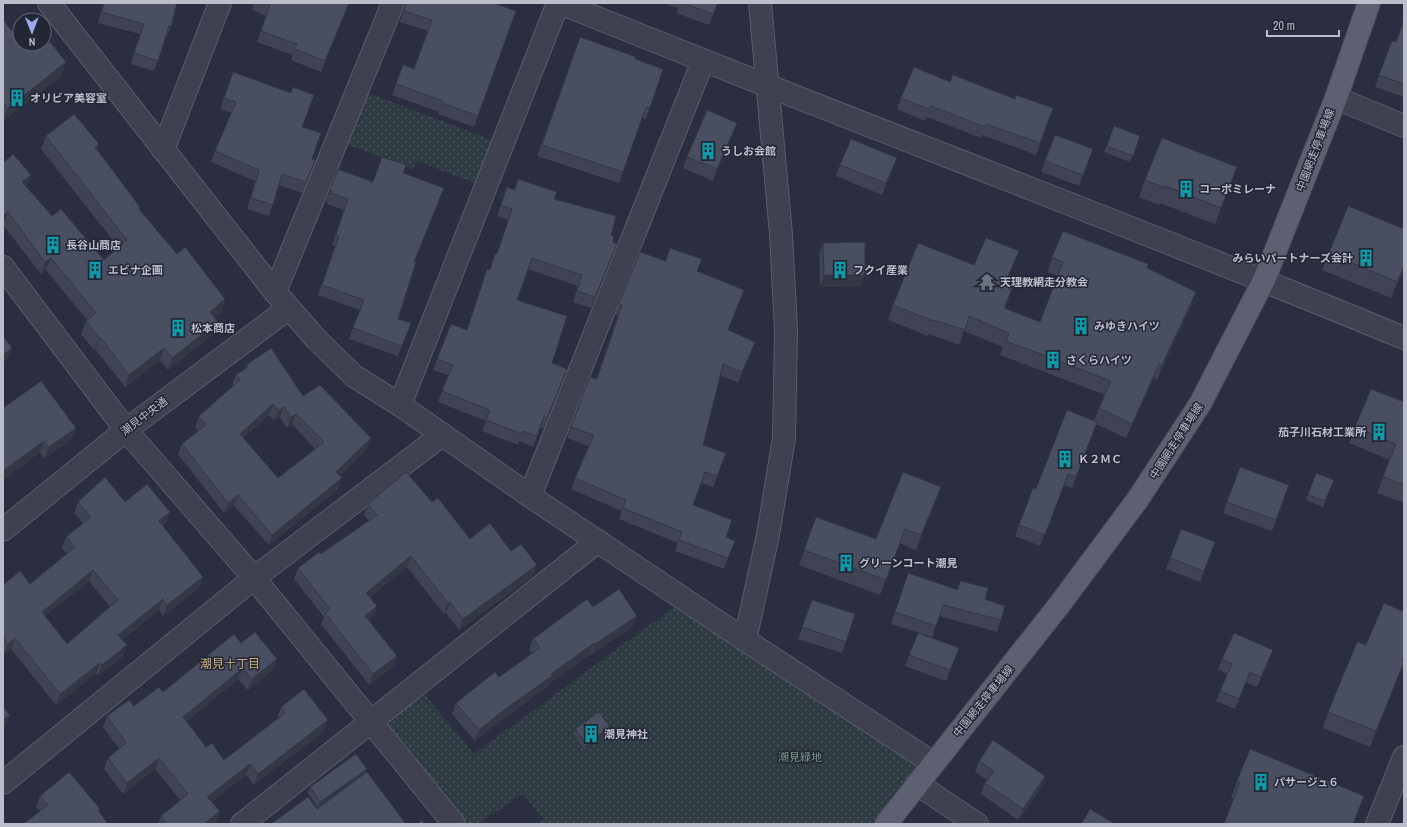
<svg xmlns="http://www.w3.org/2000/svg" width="1407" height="827" viewBox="0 0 1407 827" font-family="'Archivo Narrow','Noto Sans JP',sans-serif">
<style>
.park{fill:url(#park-dots)}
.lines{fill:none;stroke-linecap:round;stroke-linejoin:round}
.minor-casing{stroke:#595c6a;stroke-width:24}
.major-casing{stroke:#484a59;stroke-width:24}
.minor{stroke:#3f4150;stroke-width:22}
.major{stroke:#5d6070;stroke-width:22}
.wall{fill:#404353;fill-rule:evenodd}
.shaded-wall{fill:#343744}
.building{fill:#4a4e61;stroke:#343744;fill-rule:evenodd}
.labels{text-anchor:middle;stroke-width:3;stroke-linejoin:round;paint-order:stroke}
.poi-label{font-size:11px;font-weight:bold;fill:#bbbdca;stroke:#232635;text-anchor:start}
.street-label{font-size:11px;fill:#bbbdca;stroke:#232635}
.park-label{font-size:11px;fill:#769886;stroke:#232635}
.neighbourhood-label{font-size:12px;fill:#c9b077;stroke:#232635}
</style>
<defs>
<pattern id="park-dots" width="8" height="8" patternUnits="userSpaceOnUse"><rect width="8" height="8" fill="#2e3b42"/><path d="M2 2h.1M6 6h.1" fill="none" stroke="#4a555c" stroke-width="1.8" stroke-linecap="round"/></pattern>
</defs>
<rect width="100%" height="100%" fill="#2b2e40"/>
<g class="park">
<path d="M 358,89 L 503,144 L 485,187 L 417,161 L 413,169 L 338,141 Z"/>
<path d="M 685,599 L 933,763 L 886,824 L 537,824 L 543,819 L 523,794 L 478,824 L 454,824 L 371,720 L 417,685 L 474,754 Z"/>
</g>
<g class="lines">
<g class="minor-casing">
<g id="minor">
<path d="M 49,3 L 275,292 L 316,339 L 354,376 L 400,405 L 530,496 L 745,640 L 933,763"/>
<path d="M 560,3 C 841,117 1124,222 1404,338"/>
<path d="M 1336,98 L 1404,126"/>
<path d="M 163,150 L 220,3"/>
<path d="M 3,267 L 126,430 L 254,578 L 454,824"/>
<path d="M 275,292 L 393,3"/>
<path d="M 400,405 L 558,3"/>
<path d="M 530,496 L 703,61"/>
<path d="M 3,530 L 126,430 L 289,308"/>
<path d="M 745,640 L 768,535 L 784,438 L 786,330 L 781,234 L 760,3"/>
<path d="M 3,783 L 254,578 L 442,435"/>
<path d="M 917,784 L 977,824"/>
<path d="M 242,824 L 598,541"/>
<path d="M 1377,824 L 1404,757"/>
</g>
</g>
<g class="major-casing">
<path id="major" d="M 886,824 L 1060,604 L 1138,499 L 1200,404 L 1264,280 L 1336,98 L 1369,3"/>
</g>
<use href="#minor" class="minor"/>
<use href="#major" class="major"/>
</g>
<g class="wall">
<path d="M 103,3 L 177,3 L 171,26 L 167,37 L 166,36 L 154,71 L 131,64 L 140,34 L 98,23 Z"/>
<path d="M 254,3 L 349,3 L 321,72 L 291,60 L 293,55 L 257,42 L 266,16 L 252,10 Z"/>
<path d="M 406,3 L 516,11 L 474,127 L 438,114 L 439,112 L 392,95 L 403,65 L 414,69 L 428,31 L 400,22 Z"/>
<path d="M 663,3 L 718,3 L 709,25 L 676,13 L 678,8 Z"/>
<path d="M 3,20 L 18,38 L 43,47 L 66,62 L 61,76 L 3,121 Z"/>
<path d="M 1404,20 L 1404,97 L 1375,87 L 1392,41 L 1396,42 Z"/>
<path d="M 580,37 L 635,59 L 663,69 L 646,119 L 642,118 L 619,183 L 537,156 Z"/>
<path d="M 233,72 L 302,127 L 312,159 L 311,171 L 302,193 L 279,185 L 269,216 L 247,209 L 255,181 L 211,162 L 215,151 L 232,113 L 220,109 Z"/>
<path d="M 950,82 L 1053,108 L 1036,155 L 982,135 L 981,138 L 927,117 L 925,121 L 897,109 L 901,98 Z"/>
<path d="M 737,123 L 713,181 L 683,168 L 687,157 Z"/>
<path d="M 1114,126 L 1140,136 L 1130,162 L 1104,152 Z"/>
<path d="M 1055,135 L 1093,149 L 1079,186 L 1041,172 Z"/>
<path d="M 46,136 L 99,144 L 97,150 L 140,207 L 139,209 L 177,254 L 225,299 L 221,312 L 214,317 L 213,334 L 168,370 L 160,360 L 125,387 L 95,349 L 94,350 L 81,334 L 86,321 L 87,320 L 46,270 L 41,274 L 3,225 L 3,163 L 27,187 L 52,216 L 104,260 L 119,248 L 41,149 Z"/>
<path d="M 840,165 L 893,169 L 882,195 L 836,176 Z"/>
<path d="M 1237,167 L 1215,224 L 1160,203 L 1159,205 L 1139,197 L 1145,180 Z"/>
<path d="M 403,173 L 440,199 L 414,262 L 398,319 L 411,323 L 398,356 L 349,339 L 360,310 L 318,295 L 335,246 L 332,245 L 344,210 L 327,204 L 328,202 L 326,201 L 330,190 L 373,182 Z"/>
<path d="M 518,179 L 554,199 L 611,235 L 613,242 L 613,254 L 591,308 L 573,302 L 578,286 L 528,269 L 517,300 L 552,363 L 567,369 L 543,429 L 540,428 L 533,447 L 519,441 L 518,445 L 482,431 L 486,421 L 438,402 L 448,375 L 433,370 L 451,324 L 467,330 L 487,269 L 490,270 L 497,254 L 508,220 L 497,216 L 507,187 L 514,190 Z"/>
<path d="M 1404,229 L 1404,268 L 1391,298 L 1322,270 L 1329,253 Z"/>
<path d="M 1063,231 L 1147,268 L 1191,306 L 1157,380 L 1154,378 L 1126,438 L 1096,424 L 1072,488 L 1064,485 L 1040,546 L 1015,536 L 1033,488 L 1036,489 L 1094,421 L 1099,408 L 1105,395 L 1000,355 L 1003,347 L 964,331 L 959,345 L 929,334 L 928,336 L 888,320 L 893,305 L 974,265 L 1013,266 L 1006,283 L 1008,301 L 1005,308 L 1040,322 L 1058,276 L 1047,272 Z"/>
<path d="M 823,243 L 861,286 L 820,287 L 819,254 Z"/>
<path d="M 670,248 L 697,271 L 744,290 L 728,330 L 755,342 L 751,353 L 738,383 L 720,375 L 703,445 L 726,453 L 713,487 L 701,483 L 693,505 L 726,538 L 735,541 L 724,569 L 675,551 L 678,543 L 619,519 L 622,511 L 571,489 L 575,478 L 589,446 L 567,438 L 571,427 L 596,379 L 618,316 L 615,315 L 619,304 L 665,261 Z"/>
<path d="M 246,365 L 303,396 L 371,438 L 367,449 L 339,476 L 338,489 L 269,545 L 234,506 L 224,513 L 178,454 L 182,444 L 198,431 L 195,427 L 199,416 L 233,386 L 232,385 L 236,375 L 245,368 ZM 269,415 L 274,421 L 280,417 L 287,428 L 292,424 L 315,449 L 278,478 L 243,438 Z"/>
<path d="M 1404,402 L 1404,503 L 1377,493 L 1390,460 L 1349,443 L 1355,427 Z"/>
<path d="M 3,408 L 76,428 L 71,439 L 44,459 L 40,452 L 3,480 Z"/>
<path d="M 1240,467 L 1289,485 L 1272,531 L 1223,513 Z"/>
<path d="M 1331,486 L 1323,507 L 1306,500 L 1308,495 Z"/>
<path d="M 941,487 L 916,550 L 899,543 L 880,595 L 799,565 L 816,517 L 876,539 Z"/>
<path d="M 78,502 L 125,502 L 166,523 L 162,526 L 203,577 L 199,588 L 163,616 L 159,610 L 122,640 L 123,656 L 98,676 L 96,673 L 56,705 L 11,649 L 4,654 L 3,653 L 3,585 L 30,584 L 67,554 L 62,548 L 66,537 L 83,523 L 74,513 ZM 89,581 L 110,607 L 67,644 L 45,616 Z"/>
<path d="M 432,502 L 470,539 L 511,551 L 533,576 L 459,630 L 446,613 L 444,614 L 407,567 L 370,597 L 377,606 L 373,617 L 369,620 L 397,656 L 393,667 L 369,685 L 321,624 L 324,617 L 294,579 L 298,568 L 369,521 L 364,515 L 368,504 Z"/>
<path d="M 1181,529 L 1215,542 L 1200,582 L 1166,569 Z"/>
<path d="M 908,573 L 957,590 L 960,581 L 985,599 L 1001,620 L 997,632 L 939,616 L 932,637 L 891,624 Z"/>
<path d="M 812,600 L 846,642 L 842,653 L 798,639 Z"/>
<path d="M 593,607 L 633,626 L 591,655 L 590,654 L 549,684 L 548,686 L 500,721 L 475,741 L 452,714 L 456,703 L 499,677 L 532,653 L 529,650 L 533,639 Z"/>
<path d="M 1404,612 L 1404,659 L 1403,660 L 1404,662 L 1370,747 L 1323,728 L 1328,712 L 1366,645 Z"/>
<path d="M 918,633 L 959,648 L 946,681 L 905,666 Z"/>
<path d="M 241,643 L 273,670 L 248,690 L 238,679 L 186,722 L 206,747 L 224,760 L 277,719 L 277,718 L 281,707 L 324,731 L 254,785 L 246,775 L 211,802 L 220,811 L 216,822 L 214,824 L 158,824 L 161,816 L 180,800 L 155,769 L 123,794 L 104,769 L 108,758 L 119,749 L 103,727 L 107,716 L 134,706 L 163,692 Z"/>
<path d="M 1273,650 L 1269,660 L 1257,687 L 1246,682 L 1235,709 L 1216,701 L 1227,674 L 1218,669 L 1222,659 Z"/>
<path d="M 610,727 L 608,733 L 585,750 L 573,734 L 575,729 Z"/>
<path d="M 356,754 L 367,769 L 365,773 L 367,772 L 406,824 L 271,824 L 308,797 L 317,809 L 338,793 L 318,808 L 308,793 L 310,787 Z"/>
<path d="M 979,761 L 1045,776 L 1041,788 L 1018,820 L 981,794 L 985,783 L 987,780 L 975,772 Z"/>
<path d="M 1237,781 L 1364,796 L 1353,824 L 1224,824 L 1234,799 L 1231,798 Z"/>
<path d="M 40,796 L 100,809 L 99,811 L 40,811 L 36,807 Z"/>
</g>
<g class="shaded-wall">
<path d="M 349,3 L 321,72 L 325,61 Z"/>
<path d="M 66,62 L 61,76 L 3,121 L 8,108 Z"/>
<path d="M 737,123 L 733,134 L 713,181 L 717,169 Z"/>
<path d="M 99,144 L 94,157 L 95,147 Z"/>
<path d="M 897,158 L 893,169 L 882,195 L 886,183 Z"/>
<path d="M 1237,167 L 1231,184 L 1215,224 L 1221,208 Z"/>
<path d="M 31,175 L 26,187 L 22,182 Z"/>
<path d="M 444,188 L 440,199 L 410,272 L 414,262 Z"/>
<path d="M 8,212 L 3,225 L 3,218 L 4,215 Z"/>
<path d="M 1019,251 L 1013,266 L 1000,298 L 1005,283 Z"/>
<path d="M 51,258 L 46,270 L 41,274 L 45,262 Z"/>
<path d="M 1404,266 L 1404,268 L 1391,298 L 1397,282 Z"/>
<path d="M 824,275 L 865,275 L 861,286 L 820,287 Z"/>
<path d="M 1013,286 L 1008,301 L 999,323 L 1004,308 Z"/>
<path d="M 1196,292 L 1191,306 L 1157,380 L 1162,365 Z"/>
<path d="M 225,299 L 221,312 L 205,324 L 210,312 Z"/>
<path d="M 218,322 L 213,334 L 168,370 L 172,358 Z"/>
<path d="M 100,337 L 95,349 L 94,350 L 99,338 Z"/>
<path d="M 755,342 L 751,353 L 738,383 L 742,372 Z"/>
<path d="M 12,348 L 8,359 L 3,363 L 3,355 Z"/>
<path d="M 164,348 L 160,360 L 125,387 L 129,375 Z"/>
<path d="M 1159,364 L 1154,378 L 1126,438 L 1132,424 Z"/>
<path d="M 273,404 L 269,415 L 236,445 L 240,434 Z"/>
<path d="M 284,407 L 280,417 L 274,421 L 278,411 Z"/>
<path d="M 296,414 L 292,424 L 287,428 L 291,417 Z"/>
<path d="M 76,428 L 71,439 L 44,459 L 49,447 Z"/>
<path d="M 371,438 L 367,449 L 332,482 L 336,472 Z"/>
<path d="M 44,441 L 40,452 L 3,480 L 3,471 Z"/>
<path d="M 342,478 L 338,489 L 269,545 L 272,535 Z"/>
<path d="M 941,487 L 936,501 L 916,550 L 921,535 Z"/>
<path d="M 238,495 L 234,506 L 224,513 L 228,503 Z"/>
<path d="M 170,512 L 166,523 L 155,532 L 159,521 Z"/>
<path d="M 411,556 L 407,567 L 362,604 L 366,593 Z"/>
<path d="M 537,565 L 533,576 L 459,630 L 463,619 Z"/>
<path d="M 93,570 L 89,581 L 38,622 L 42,612 Z"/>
<path d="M 203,577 L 199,588 L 163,616 L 167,605 Z"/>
<path d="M 163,599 L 159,610 L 114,646 L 118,635 Z"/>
<path d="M 450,602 L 446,613 L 444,614 L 448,603 Z"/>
<path d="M 377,606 L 373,617 L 361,626 L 365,616 Z"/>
<path d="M 637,616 L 633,626 L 591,655 L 595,644 Z"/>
<path d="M 15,638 L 11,649 L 4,654 L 8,644 Z"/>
<path d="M 594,643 L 590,654 L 549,684 L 548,686 L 500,721 L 475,741 L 479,730 L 504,710 L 551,674 Z"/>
<path d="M 127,645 L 123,656 L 98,676 L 102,665 Z"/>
<path d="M 1273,650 L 1269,660 L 1257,687 L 1261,677 Z"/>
<path d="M 397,656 L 393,667 L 369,685 L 373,674 Z"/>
<path d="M 277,659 L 273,670 L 248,690 L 252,679 Z"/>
<path d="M 1404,662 L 1399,676 L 1370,747 L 1376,731 Z"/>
<path d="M 100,663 L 96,673 L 56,705 L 60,694 Z"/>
<path d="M 243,668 L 238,679 L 179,728 L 183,717 Z"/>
<path d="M 10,715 L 6,725 L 3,728 L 3,720 Z"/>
<path d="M 328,720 L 324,731 L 254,785 L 258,774 Z"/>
<path d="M 610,727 L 608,733 L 585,750 L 587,744 Z"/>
<path d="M 159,758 L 155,769 L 123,794 L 127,783 Z"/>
<path d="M 250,764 L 246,775 L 203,808 L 207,797 Z"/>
<path d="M 367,769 L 364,775 L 318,808 L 320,802 Z"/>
<path d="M 1045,776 L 1041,788 L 1018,820 L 1023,809 Z"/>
<path d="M 220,811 L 216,822 L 214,824 L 204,824 Z"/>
</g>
<g class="building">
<path d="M 104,3 L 177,3 L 171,26 L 169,26 L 158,61 L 134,53 L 144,24 L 102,12 Z"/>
<path d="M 266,3 L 349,3 L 325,61 L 295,49 L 297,44 L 261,31 L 270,5 Z"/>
<path d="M 406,3 L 494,3 L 516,11 L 478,116 L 442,103 L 443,101 L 396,84 L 403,65 L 414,69 L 432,20 L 404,11 Z"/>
<path d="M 683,3 L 718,3 L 713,14 Z"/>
<path d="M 3,20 L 18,38 L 20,37 L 20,44 L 41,44 L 43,47 L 50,42 L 66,62 L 8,108 L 4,104 L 3,105 Z"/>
<path d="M 1404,20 L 1404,84 L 1379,75 L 1392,41 L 1396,42 Z"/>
<path d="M 580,37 L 636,57 L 635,59 L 663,69 L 650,108 L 646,107 L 623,172 L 542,145 Z"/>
<path d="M 914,67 L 950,82 L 953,75 L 1015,99 L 1016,95 L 1053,108 L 1040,143 L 986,124 L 985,127 L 931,106 L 929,109 L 901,98 Z"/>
<path d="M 233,72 L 291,93 L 293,87 L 314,95 L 302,127 L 321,133 L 312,159 L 315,160 L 306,182 L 282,174 L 273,205 L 251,198 L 259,170 L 215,151 L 236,102 L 224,98 Z"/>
<path d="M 707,110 L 737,123 L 717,169 L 687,157 Z"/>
<path d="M 74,114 L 99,144 L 95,147 L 140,207 L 138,208 L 177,254 L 185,247 L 225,299 L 210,312 L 218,322 L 172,358 L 164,348 L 129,375 L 100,337 L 99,338 L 86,321 L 96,313 L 51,258 L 45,262 L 8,212 L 4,215 L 3,214 L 3,163 L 13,154 L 31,175 L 22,182 L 52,216 L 61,209 L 104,260 L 127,240 L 46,136 Z"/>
<path d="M 1114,126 L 1140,136 L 1133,156 L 1107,146 Z"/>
<path d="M 1055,135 L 1093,149 L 1083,175 L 1045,161 Z"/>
<path d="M 1162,138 L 1237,167 L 1221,208 L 1166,186 L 1165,188 L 1145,180 Z"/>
<path d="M 851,139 L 897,158 L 886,183 L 840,165 Z"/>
<path d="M 382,157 L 406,165 L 403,173 L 444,188 L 414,262 L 416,262 L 398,319 L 411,323 L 402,346 L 353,328 L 364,300 L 322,285 L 339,236 L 336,234 L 348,199 L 331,193 L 332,191 L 330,190 L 338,169 L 373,182 Z"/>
<path d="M 518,179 L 557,192 L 554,199 L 616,216 L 611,235 L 614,236 L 613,242 L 617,244 L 595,297 L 577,291 L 582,275 L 532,258 L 517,300 L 567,316 L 552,363 L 567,369 L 547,418 L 544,417 L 537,436 L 523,431 L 522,434 L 486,420 L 490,410 L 442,391 L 453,365 L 437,359 L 451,324 L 467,330 L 487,269 L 490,270 L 495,254 L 497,254 L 512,209 L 501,205 L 507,187 L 515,190 Z"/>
<path d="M 1348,206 L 1404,229 L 1404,266 L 1397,282 L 1329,253 Z"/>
<path d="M 1063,231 L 1148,264 L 1147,268 L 1196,292 L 1162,365 L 1159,364 L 1132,424 L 1099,408 L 1111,381 L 1006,341 L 1009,333 L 969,316 L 965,330 L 934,320 L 933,321 L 893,305 L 918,243 L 974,265 L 986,238 L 1019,251 L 1005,283 L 1013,286 L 1004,308 L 1040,322 L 1063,262 L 1052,257 Z"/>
<path d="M 865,242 L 865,275 L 824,275 L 823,243 Z"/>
<path d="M 670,248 L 702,259 L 697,271 L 744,290 L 728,330 L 755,342 L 742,372 L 723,364 L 703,445 L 726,453 L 717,476 L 705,472 L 693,505 L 732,520 L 726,537 L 735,541 L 728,558 L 679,540 L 682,532 L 623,508 L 626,500 L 575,478 L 594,435 L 571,427 L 590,377 L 597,379 L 622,305 L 619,304 L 640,252 L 666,261 Z"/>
<path d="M 3,336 L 12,348 L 3,355 Z"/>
<path d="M 271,348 L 303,396 L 320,385 L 371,438 L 336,472 L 342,478 L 272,535 L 238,495 L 228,503 L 182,444 L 206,425 L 199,416 L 240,380 L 236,375 L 248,367 L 246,365 ZM 273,404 L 278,411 L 284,407 L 291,417 L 296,414 L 324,442 L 278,478 L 240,434 Z"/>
<path d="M 41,381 L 76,428 L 49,447 L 44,441 L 3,471 L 3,408 Z"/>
<path d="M 1371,389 L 1404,402 L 1404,485 L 1383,477 L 1396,444 L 1355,427 Z"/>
<path d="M 1067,410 L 1097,422 L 1076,477 L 1068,474 L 1045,535 L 1019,525 L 1033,488 L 1036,489 Z"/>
<path d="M 1240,467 L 1289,485 L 1276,520 L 1227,502 Z"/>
<path d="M 406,472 L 432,502 L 438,498 L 470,539 L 490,523 L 511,551 L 521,544 L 537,565 L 463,619 L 450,602 L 448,603 L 411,556 L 366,593 L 377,606 L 365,616 L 397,656 L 373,674 L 325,613 L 330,609 L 298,568 L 319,552 L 321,554 L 377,515 L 368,504 Z"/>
<path d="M 903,472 L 941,487 L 921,535 L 905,529 L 886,580 L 804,550 L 816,517 L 876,539 Z"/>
<path d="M 1316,473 L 1334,480 L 1325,501 L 1308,495 Z"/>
<path d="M 105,477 L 125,502 L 147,484 L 170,512 L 159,521 L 203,577 L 167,605 L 163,599 L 118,635 L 127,645 L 102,665 L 100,663 L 60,694 L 15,638 L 8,644 L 3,637 L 3,585 L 20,571 L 30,584 L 75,547 L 66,537 L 91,517 L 78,502 ZM 93,570 L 118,600 L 67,644 L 42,612 Z"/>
<path d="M 1181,529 L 1215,542 L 1204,571 L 1170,558 Z"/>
<path d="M 908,573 L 958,590 L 960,581 L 988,588 L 985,599 L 1005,606 L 1001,620 L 943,605 L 936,626 L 895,612 Z"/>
<path d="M 619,589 L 637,616 L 595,644 L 594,643 L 551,674 L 552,676 L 504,710 L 479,730 L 456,703 L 495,672 L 499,677 L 540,648 L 533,639 L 587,599 L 593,607 Z"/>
<path d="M 812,600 L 855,614 L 846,642 L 802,627 Z"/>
<path d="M 1384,603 L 1404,612 L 1404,656 L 1402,660 L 1404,661 L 1404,662 L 1376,731 L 1328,712 L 1357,642 L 1366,645 Z"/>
<path d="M 255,632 L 277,659 L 252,679 L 243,668 L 183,717 L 206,747 L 212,743 L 224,760 L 285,713 L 281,707 L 304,689 L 328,720 L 258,774 L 250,764 L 207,797 L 220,811 L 204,824 L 167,824 L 161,816 L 188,794 L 159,758 L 127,783 L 108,758 L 126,743 L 107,716 L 129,700 L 134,706 L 159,687 L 163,692 L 234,634 L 241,643 Z"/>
<path d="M 918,633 L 959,648 L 950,670 L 909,655 Z"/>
<path d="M 1234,633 L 1273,650 L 1261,677 L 1250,672 L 1239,699 L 1220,691 L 1232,664 L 1222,659 Z"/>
<path d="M 3,707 L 10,715 L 3,720 Z"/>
<path d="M 599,712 L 610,727 L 587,744 L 575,729 Z"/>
<path d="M 993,740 L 1045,776 L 1023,809 L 985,783 L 994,771 L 979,761 Z"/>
<path d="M 1250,749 L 1364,796 L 1353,824 L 1224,824 L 1240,782 L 1237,781 Z"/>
<path d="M 356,754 L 367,769 L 320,802 L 310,787 Z"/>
<path d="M 69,772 L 100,809 L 98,810 L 108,824 L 23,824 L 48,805 L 40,796 Z"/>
<path d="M 367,772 L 406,824 L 271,824 L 308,797 L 317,809 Z"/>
<path d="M 1090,809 L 1115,824 L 1081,824 Z"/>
<path d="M 422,820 L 425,824 L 417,824 Z"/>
</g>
<defs>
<g id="building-bare" transform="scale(1.38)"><path d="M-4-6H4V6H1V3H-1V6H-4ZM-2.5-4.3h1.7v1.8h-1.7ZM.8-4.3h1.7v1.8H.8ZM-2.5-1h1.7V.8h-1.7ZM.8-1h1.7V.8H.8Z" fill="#0f9aa8" stroke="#232635" stroke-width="2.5" paint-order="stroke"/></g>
<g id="temple-bare" transform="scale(1.38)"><path d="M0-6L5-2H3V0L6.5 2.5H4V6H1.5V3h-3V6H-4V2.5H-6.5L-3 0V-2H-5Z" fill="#6b7280" stroke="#232635" stroke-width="2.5" paint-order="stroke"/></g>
</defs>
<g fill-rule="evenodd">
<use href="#building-bare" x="17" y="98"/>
<use href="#building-bare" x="708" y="151"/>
<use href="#building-bare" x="1186" y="189"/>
<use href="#building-bare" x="53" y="245"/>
<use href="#building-bare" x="1366" y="258"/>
<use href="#building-bare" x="95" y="270"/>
<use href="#building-bare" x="840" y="270"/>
<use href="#temple-bare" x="987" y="282"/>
<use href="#building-bare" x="1081" y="326"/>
<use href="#building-bare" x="178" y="328"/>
<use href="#building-bare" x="1053" y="360"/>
<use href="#building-bare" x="1379" y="432"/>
<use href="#building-bare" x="1065" y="459"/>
<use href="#building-bare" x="846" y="563"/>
<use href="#building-bare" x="591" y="734"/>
<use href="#building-bare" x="1261" y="782"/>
</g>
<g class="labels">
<g class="poi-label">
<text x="30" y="102">オリビア美容室</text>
<text x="721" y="155">うしお会館</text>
<text x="1199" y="193">コーポミレーナ</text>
<text x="66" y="249">長谷山商店</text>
<text x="1353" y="262" text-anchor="end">みらいパートナーズ会計</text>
<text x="108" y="274">エビナ企画</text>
<text x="853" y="274">フクイ産業</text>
<text x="1000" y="286">天理教網走分教会</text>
<text x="1094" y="330">みゆきハイツ</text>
<text x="191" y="332">松本商店</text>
<text x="1066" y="364">さくらハイツ</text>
<text x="1366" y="436" text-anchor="end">茄子川石材工業所</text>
<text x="1078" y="463">Ｋ２ＭＣ</text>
<text x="859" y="567">グリーンコート潮見</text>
<text x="604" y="738">潮見神社</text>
<text x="1274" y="786">パサージュ６</text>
</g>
<g class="street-label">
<text transform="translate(1315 150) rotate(-69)" y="4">中園網走停車場線</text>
<text transform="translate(144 416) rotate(-37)" y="4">潮見中央通</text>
<text transform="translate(1176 441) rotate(-57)" y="4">中園網走停車場線</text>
<text transform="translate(983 701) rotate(-51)" y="4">中園網走停車場線</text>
</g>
<g class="park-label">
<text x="800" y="761">潮見緑地</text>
</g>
<g class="neighbourhood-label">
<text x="230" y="668">潮見十丁目</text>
</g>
</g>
<rect width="1407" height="827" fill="none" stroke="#bbbdca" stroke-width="8"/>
<g transform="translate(32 32) rotate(179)"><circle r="19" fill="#232635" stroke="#606271"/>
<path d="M0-3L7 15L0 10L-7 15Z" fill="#9fa9ec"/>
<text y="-6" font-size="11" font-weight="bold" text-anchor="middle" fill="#bbbdca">N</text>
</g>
<path d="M1267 30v6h72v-6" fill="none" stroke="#bbbdca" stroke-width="2"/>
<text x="1273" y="30" font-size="12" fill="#bbbdca" stroke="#232635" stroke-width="3" paint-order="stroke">20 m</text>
</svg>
